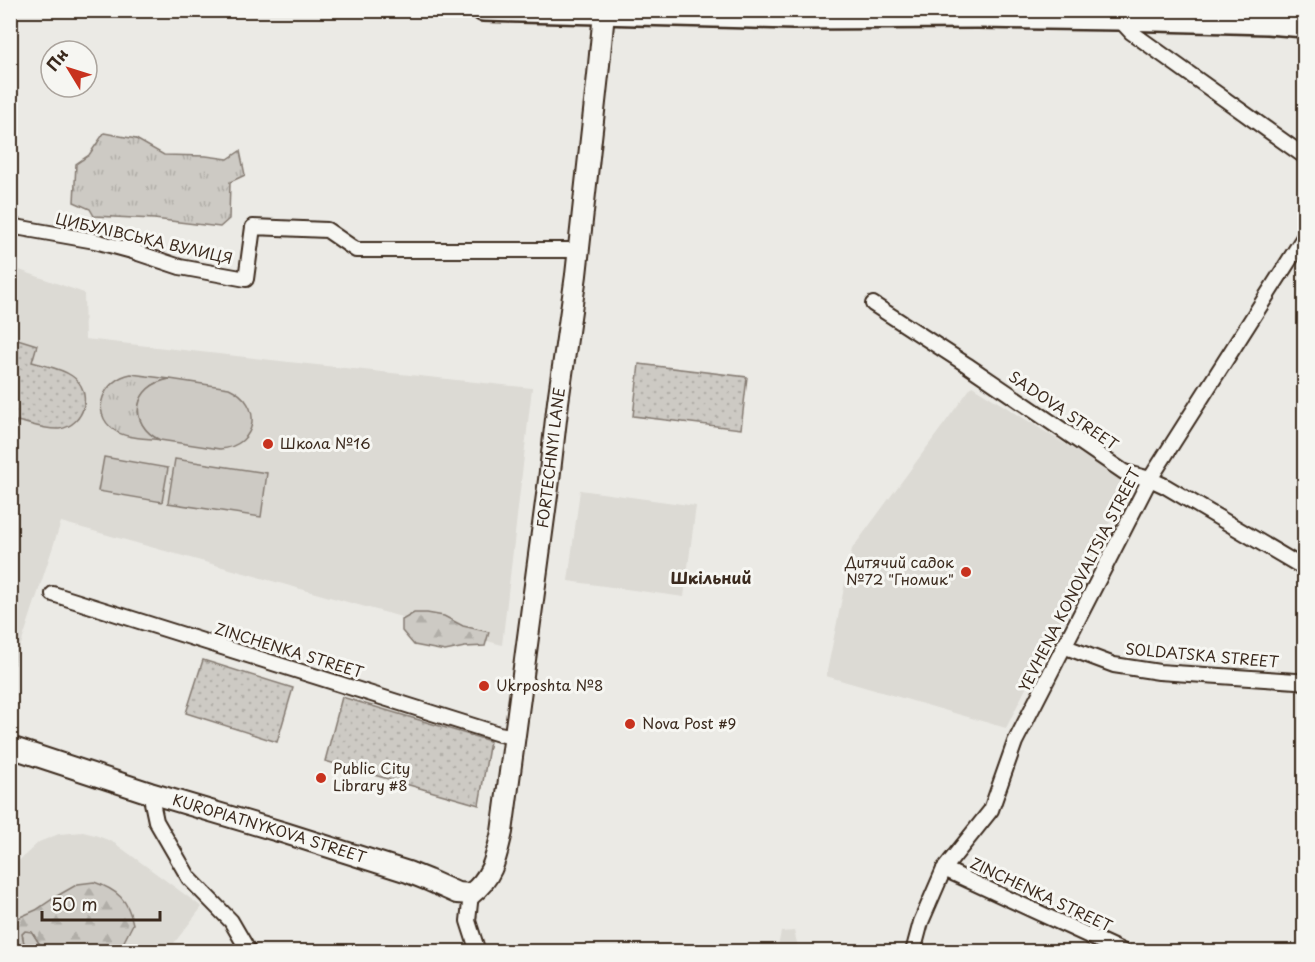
<svg xmlns="http://www.w3.org/2000/svg" width="1315" height="962" viewBox="0 0 1315 962" font-family="'Playpen Sans',sans-serif">
<style>
.built{fill:#dcdad4}
.grass{fill:url(#grass-tufts);stroke:#847a71;stroke-width:1.5}
.forest{fill:url(#forest-firs);stroke:#847a71;stroke-width:1.5}
.park{fill:url(#park-dots);stroke:#847a71;stroke-width:1.5}
.pitch{fill:#cdcac4;stroke:#847a71;stroke-width:1.5}
.lines{fill:none;stroke-linecap:round;stroke-linejoin:round}
.street-casing{stroke:#3b2a1e;stroke-width:18}
.secondary-casing{stroke:#3b2a1e;stroke-width:24}
.primary-casing{stroke:#3b2a1e;stroke-width:26}
.street{stroke:#f6f6f2;stroke-width:14}
.secondary{stroke:#f6f6f2;stroke-width:20}
.primary{stroke:#f6f6f2;stroke-width:21}
.poi-dot{fill:#c8321e;stroke:#f6f6f2;stroke-width:2}
.labels{text-anchor:middle;stroke-width:6;stroke-linejoin:round;paint-order:stroke}
.street-label{font-size:15px;fill:#3b2a1e;stroke:#f6f6f2}
.poi-label{font-size:15px;fill:#3b2a1e;stroke:#f6f6f2;text-anchor:start}
.neighbourhood-label{font-size:16px;font-weight:bold;fill:#3b2a1e;stroke:#f6f6f2}
</style>
<defs>
<pattern id="grass-tufts" width="24" height="20" patternUnits="userSpaceOnUse" patternTransform="scale(1.5)"><rect width="24" height="20" fill="#cdcac4"/><path d="M3 7l-1-3M5 7V3M7 7l1-3M15 17l-1-3M17 17v-4M19 17l1-3" fill="none" stroke="#b1aea8"/></pattern>
<pattern id="forest-firs" width="22" height="20" patternUnits="userSpaceOnUse" patternTransform="scale(1.5)"><rect width="22" height="20" fill="#cdcac4"/><path d="M5 1l3.5 6h-7zM16 11l3.5 6h-7z" fill="#b1aea8"/></pattern>
<pattern id="park-dots" width="8" height="8" patternUnits="userSpaceOnUse" patternTransform="scale(1.5)"><rect width="8" height="8" fill="#cdcac4"/><path d="M2 2h.1M6 6h.1" fill="none" stroke="#b1aea8" stroke-width="1.8" stroke-linecap="round"/></pattern>
</defs>
<rect width="100%" height="100%" fill="#ebeae5"/>
<filter id="ink" filterUnits="userSpaceOnUse"><feTurbulence type="fractalNoise" baseFrequency=".0167" numOctaves="2"/><feDisplacementMap in="SourceGraphic" scale="12" xChannelSelector="R" yChannelSelector="G"/><feConvolveMatrix kernelMatrix="1 2 1 2 8 2 1 2 1" color-interpolation-filters="sRGB"/></filter>
<g filter="url(#ink)">
<g class="built">
<path d="M 11,267 L 84,293 L 85,339 L 289,362 L 532,388 L 502,645 L 61,522 L 11,675 Z"/>
<path d="M 972,386 L 1129,484 L 1006,728 L 826,676 L 852,549 Z"/>
<path d="M 580,490 L 696,506 L 684,597 L 568,581 Z"/>
<path d="M 83,832 L 95,835 L 113,842 L 202,907 L 168,951 L 119,951 L 133,924 L 57,896 L 36,910 L 11,921 L 11,868 L 39,842 L 59,834 Z"/>
<path d="M 794,931 L 799,951 L 777,951 L 781,932 Z"/>
</g>
<g class="grass">
<path d="M 104,133 L 136,139 L 164,155 L 206,156 L 228,159 L 240,151 L 245,175 L 230,182 L 229,219 L 220,227 L 154,219 L 94,216 L 90,209 L 74,202 L 76,164 L 89,155 Z"/>
<path d="M 131,374 L 170,379 C 133,385 127,424 160,440 C 146,438 126,439 114,430 C 89,412 104,379 131,374 Z"/>
<path d="M 29,930 L 32,932 L 44,951 L 23,951 L 25,949 L 22,934 L 25,931 Z"/>
</g>
<g class="forest">
<path d="M 414,613 L 427,613 L 444,616 L 463,626 L 489,632 L 485,646 L 465,647 L 445,651 L 414,645 L 402,631 L 402,620 Z"/>
<path d="M 94,882 C 118,890 128,900 133,924 L 119,951 L 44,951 L 32,932 L 25,931 L 22,934 L 25,949 L 23,951 L 11,951 L 11,921 L 36,910 L 57,896 L 78,884 Z"/>
</g>
<g class="park">
<path d="M 11,337 L 37,345 L 32,362 C 45,366 61,368 72,376 C 94,391 85,426 59,429 C 46,430 30,424 17,421 L 14,432 L 11,431 Z"/>
<path d="M 639,364 L 747,377 L 741,429 L 633,416 Z"/>
<path d="M 203,660 L 293,688 L 277,742 L 186,713 Z"/>
<path d="M 342,697 L 490,741 L 479,805 L 325,761 Z"/>
</g>
<g class="pitch">
<path d="M 170,379 L 229,388 C 264,404 258,446 220,449 L 160,440 C 127,424 133,385 170,379 Z"/>
<path d="M 104,457 L 168,468 L 162,502 L 98,491 Z"/>
<path d="M 175,459 L 267,473 L 261,517 L 168,503 Z"/>
</g>
<g class="lines">
<g class="street-casing">
<g id="street">
<path d="M 1119,19 L 1131,32 L 1304,156"/>
<path d="M 10,226 L 95,241 L 132,251 L 180,267 L 246,279 L 253,227 L 327,230 L 356,250 L 579,250"/>
<path d="M 873,304 L 967,365 L 1124,472 L 1150,479 L 1165,486 L 1304,568"/>
<path d="M 53,594 L 499,734 L 515,737"/>
<path d="M 1063,646 L 1114,665 L 1159,672 L 1296,681 L 1304,682"/>
<path d="M 150,793 L 156,821 L 189,878 L 231,921 L 249,952"/>
<path d="M 944,869 L 1124,952"/>
<path d="M 471,894 L 468,921 L 478,952"/>
<path d="M 913,952 L 921,922 L 944,869 L 991,810 L 1015,742 L 1150,479 L 1304,237"/>
</g>
</g>
<g class="secondary-casing">
<g id="secondary">
<path id="s1" d="M 10,747 L 150,793 L 285,833 L 408,872 L 428,880 L 457,893 L 471,894 C 493,877 496,857 502,832 L 549,480 L 558,402 L 576,275 L 598,75 L 604,13"/>
</g>
</g>
<g class="primary-casing">
<path id="primary" d="M 483,10 L 793,18 L 977,17 L 1119,19 L 1268,23 L 1304,26"/>
</g>
<use href="#street" class="street"/>
<use href="#secondary" class="secondary"/>
<use href="#primary" class="primary"/>
</g>
</g>
<g class="poi-dot">
<circle cx="268" cy="444" r="6"/>
<circle cx="966" cy="572" r="6"/>
<circle cx="484" cy="686" r="6"/>
<circle cx="630" cy="724" r="6"/>
<circle cx="321" cy="778" r="6"/>
</g>
<g class="labels">
<g class="street-label">
<text transform="translate(144 239) rotate(13)" y="5">ЦИБУЛІВСЬКА ВУЛИЦЯ</text>
<text transform="translate(1063 411) rotate(34)" y="5">SADOVA STREET</text>
<text dy="5" stroke="none"><textPath href="#s1" startOffset="933">FORTECHNYI LANE</textPath></text>
<text transform="translate(1080 580) rotate(-63)" y="5">YEVHENA KONOVALTSIA STREET</text>
<text transform="translate(289 651) rotate(17)" y="5">ZINCHENKA STREET</text>
<text transform="translate(1202 656) rotate(5)" y="5">SOLDATSKA STREET</text>
<text dy="5" stroke="none"><textPath href="#s1" startOffset="272">KUROPIATNYKOVA STREET</textPath></text>
<text transform="translate(1041 895) rotate(25)" y="5">ZINCHENKA STREET</text>
</g>
<g class="poi-label">
<text x="280" y="449">Школа №16</text>
<text x="954" y="568" text-anchor="end">Дитячий садок<tspan x="954" dy="17">№72 "Гномик"</tspan></text>
<text x="496" y="691">Ukrposhta №8</text>
<text x="642" y="729">Nova Post #9</text>
<text x="333" y="774">Public City<tspan x="333" dy="17">Library #8</tspan></text>
</g>
<g class="neighbourhood-label">
<text x="711" y="584">Шкільний</text>
</g>
</g>
<rect width="1315" height="962" fill="none" stroke="#f6f6f2" stroke-width="36"/>
<rect x="18" y="18" width="1279" height="926" fill="none" stroke="#3b2a1e" stroke-width="2" filter="url(#ink)"/>
<g transform="translate(69 69) rotate(308)"><circle r="28" fill="#f6f6f2" stroke="#aba49d" stroke-width="1.5"/>
<path d="M0-4.5L10 22L0 15L-10 22Z" fill="#c8321e"/>
<text y="-9" font-size="16" font-weight="bold" text-anchor="middle" fill="#3b2a1e">Пн</text>
</g>
<path d="M42 911v9h118v-9" fill="none" stroke="#3b2a1e" stroke-width="3"/>
<text x="51" y="911" font-size="18" fill="#3b2a1e" stroke="#f6f6f2" stroke-width="4.5" paint-order="stroke">50 m</text>
</svg>
